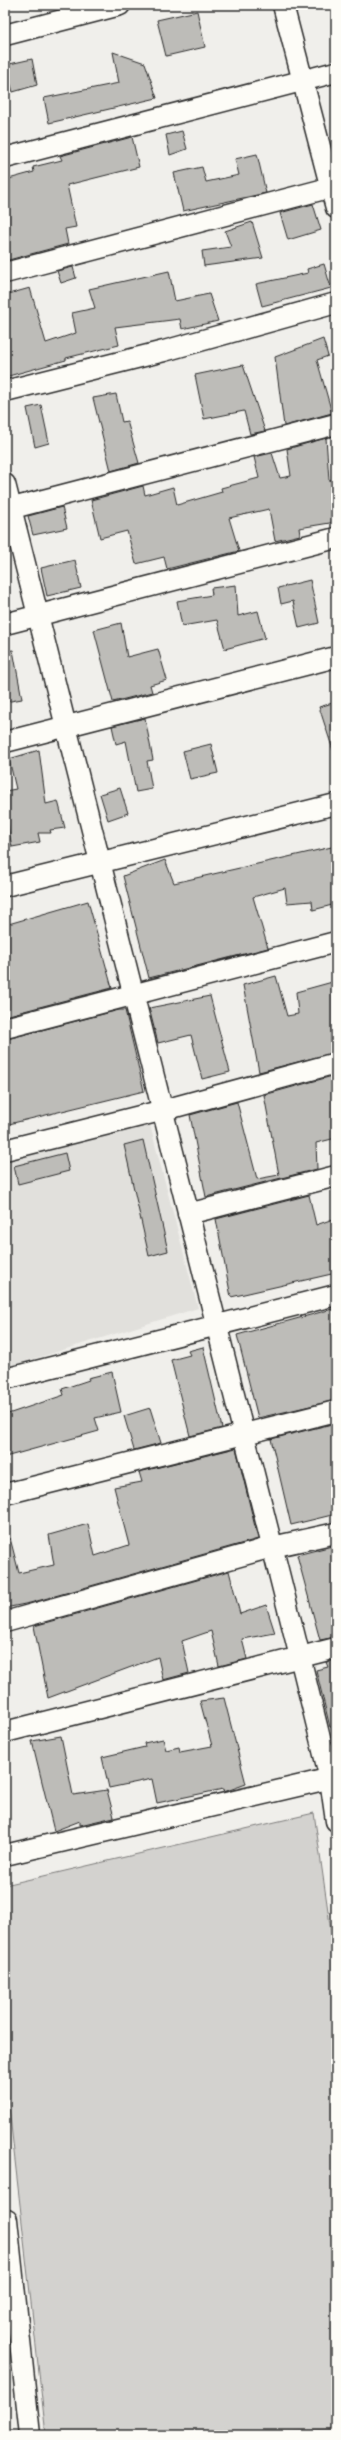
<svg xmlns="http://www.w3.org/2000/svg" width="341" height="2440" viewBox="0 0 341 2440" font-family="Mynerve,sans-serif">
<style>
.built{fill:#e1e0dc}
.green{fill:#d3d2cf;stroke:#7f7e7d}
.building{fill:#bdbcb8;stroke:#2b2b2b}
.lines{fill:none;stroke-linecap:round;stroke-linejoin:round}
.minor-casing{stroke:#2b2b2b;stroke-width:23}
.minor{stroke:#fdfcf7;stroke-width:20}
</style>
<rect width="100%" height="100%" fill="#f0efeb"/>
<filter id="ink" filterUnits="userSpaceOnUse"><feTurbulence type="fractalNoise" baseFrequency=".025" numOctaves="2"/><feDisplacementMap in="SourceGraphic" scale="8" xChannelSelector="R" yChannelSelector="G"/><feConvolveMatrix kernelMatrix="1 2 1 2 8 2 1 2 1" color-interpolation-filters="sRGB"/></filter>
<g filter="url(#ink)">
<path class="built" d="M 150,1125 L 198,1308 L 5,1368 L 5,1161 Z"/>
<path class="green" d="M 314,1813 L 336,1967 L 336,2430 L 191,2435 L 46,2435 L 5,2072 L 5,1885 Z"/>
<g class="building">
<path d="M 197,11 L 205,47 L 166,56 L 157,20 Z"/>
<path d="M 113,52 L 145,63 L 157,98 L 49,123 L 44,98 L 119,83 Z"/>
<path d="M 32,59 L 37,85 L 13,92 L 5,65 Z"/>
<path d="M 182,131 L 187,149 L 170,155 L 166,135 Z"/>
<path d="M 132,137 L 139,167 L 67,185 L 76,227 L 65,229 L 68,244 L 5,261 L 5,180 L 34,172 L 33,167 L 62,160 L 60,156 Z"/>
<path d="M 257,154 L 266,193 L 183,211 L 174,173 L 202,167 L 206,182 L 239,175 L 235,159 Z"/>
<path d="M 313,204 L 321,230 L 288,240 L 280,213 Z"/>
<path d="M 252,222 L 263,258 L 204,266 L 202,251 L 231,247 L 225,231 Z"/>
<path d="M 324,264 L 331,288 L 262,306 L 256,284 L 308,273 L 307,269 Z"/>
<path d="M 73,267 L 76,278 L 61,283 L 57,271 Z"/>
<path d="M 169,271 L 175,301 L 209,294 L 218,321 L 182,329 L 180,319 L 115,327 L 119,345 L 66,358 L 66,360 L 5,377 L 5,295 L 30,288 L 46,343 L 76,333 L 72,313 L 95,308 L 89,289 Z"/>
<path d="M 323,339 L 328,356 L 317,360 L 332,413 L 284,426 L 275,357 Z"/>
<path d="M 243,365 L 265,431 L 250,434 L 244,411 L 204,419 L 195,375 Z"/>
<path d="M 116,394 L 122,422 L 127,421 L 139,463 L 111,471 L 93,398 Z"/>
<path d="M 41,405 L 49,443 L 35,447 L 27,408 Z"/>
<path d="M 326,438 L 329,480 L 336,479 L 336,522 L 299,528 L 300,535 L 275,541 L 269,509 L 229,518 L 239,551 L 167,569 L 164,557 L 136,564 L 127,531 L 100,538 L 91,500 L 143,486 L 145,495 L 173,487 L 177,505 L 222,492 L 221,488 L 259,478 L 254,457 L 272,453 L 280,478 L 291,476 L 287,449 Z"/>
<path d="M 62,507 L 67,528 L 33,535 L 28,516 Z"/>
<path d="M 75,560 L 81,588 L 47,596 L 41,568 Z"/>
<path d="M 310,580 L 319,623 L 299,628 L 293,601 L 281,604 L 278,588 Z"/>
<path d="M 236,585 L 238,616 L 258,611 L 265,638 L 225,649 L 217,620 L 182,626 L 177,601 L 212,595 L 211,588 Z"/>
<path d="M 121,623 L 127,657 L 158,649 L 167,680 L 150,685 L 152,692 L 113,702 L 94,630 Z"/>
<path d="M 13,650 L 22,699 L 5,702 L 5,651 Z"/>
<path d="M 336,702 L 336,749 L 333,750 L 319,707 Z"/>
<path d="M 145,718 L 153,760 L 147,761 L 152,789 L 136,792 L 126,741 L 116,744 L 112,726 Z"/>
<path d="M 211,744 L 218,773 L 190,779 L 183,751 Z"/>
<path d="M 39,750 L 46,804 L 58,801 L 65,828 L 50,830 L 51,833 L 38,833 L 40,842 L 12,847 L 5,811 L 5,791 L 16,789 L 9,759 Z"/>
<path d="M 120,788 L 128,813 L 108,820 L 100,794 Z"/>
<path d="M 336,846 L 336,904 L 313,910 L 312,901 L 287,903 L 285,888 L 253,897 L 268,948 L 149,978 L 123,876 L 165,860 L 174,883 Z"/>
<path d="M 88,901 L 112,988 L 5,1016 L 5,925 Z"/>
<path d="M 276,976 L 287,1016 L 298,1014 L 296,992 L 336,981 L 336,1052 L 259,1072 L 243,985 Z"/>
<path d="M 210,996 L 230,1072 L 202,1079 L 191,1035 L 158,1043 L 149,1008 Z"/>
<path d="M 119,1010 L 125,1010 L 144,1091 L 5,1125 L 7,1039 Z"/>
<path d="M 336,1075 L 336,1138 L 316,1143 L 317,1169 L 206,1197 L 190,1115 L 237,1102 L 257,1179 L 279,1175 L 264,1095 Z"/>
<path d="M 143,1140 L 168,1251 L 149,1256 L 124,1145 Z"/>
<path d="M 65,1153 L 69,1171 L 18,1184 L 14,1166 Z"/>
<path d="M 309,1195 L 316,1225 L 336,1218 L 336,1273 L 231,1297 L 216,1219 Z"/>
<path d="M 336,1308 L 336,1400 L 258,1418 L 237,1335 Z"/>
<path d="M 203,1347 L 222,1428 L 190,1436 L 171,1360 L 190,1355 L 188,1351 Z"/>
<path d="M 112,1372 L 121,1412 L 95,1418 L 99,1431 L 5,1457 L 5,1415 L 64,1395 L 62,1389 L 89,1380 L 88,1378 Z"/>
<path d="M 150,1408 L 161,1443 L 134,1450 L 124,1416 Z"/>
<path d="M 336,1423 L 336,1514 L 291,1525 L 271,1439 Z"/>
<path d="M 236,1448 L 258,1539 L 30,1603 L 5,1608 L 5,1539 L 10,1538 L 19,1573 L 54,1565 L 49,1535 L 88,1524 L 95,1556 L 129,1545 L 114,1487 L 142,1482 L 139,1472 Z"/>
<path d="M 336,1545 L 336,1637 L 320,1640 L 297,1555 Z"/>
<path d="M 229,1571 L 240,1614 L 266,1605 L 275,1633 L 242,1639 L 247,1659 L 219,1666 L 211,1631 L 182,1641 L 189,1673 L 163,1680 L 158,1657 L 48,1698 L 34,1626 Z"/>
<path d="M 336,1660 L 336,1727 L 330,1727 L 316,1670 L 328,1667 L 326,1662 Z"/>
<path d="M 224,1698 L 246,1784 L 224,1792 L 223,1789 L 157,1803 L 152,1779 L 109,1788 L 102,1757 L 145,1747 L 144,1743 L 163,1739 L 166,1750 L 179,1747 L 180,1752 L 212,1746 L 200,1701 Z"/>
<path d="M 61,1736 L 73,1795 L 107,1790 L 114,1817 L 80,1825 L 80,1821 L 54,1831 L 32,1741 Z"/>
</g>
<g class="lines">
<g class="minor-casing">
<g id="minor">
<path d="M 283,5 L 336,208"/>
<path d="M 5,35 L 120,5"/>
<path d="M 5,158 L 336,72"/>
<path d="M 5,273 L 336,186"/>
<path d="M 5,391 L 164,351 L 336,303"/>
<path d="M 5,484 L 300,1657 L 330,1779 L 336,1821"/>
<path d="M 5,510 L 336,424"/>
<path d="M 5,624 L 336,538"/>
<path d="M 5,742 L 336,657"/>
<path d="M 5,886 L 336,804"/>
<path d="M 5,1028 L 336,942"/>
<path d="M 5,1150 L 164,1110 L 336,1063"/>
<path d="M 188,1214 L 336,1176"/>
<path d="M 5,1379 L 336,1295"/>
<path d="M 5,1494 L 336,1411"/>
<path d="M 5,1622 L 272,1547 L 336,1533"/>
<path d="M 5,1732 L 336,1648"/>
<path d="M 5,1855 L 336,1777"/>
<path d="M 5,2220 L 7,2220 L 30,2435"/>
</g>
</g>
<use href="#minor" class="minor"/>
</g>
</g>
<rect width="341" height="2440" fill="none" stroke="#fdfcf7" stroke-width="20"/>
<rect x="10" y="10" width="321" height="2420" fill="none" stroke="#2b2b2b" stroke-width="1.5" filter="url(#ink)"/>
</svg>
